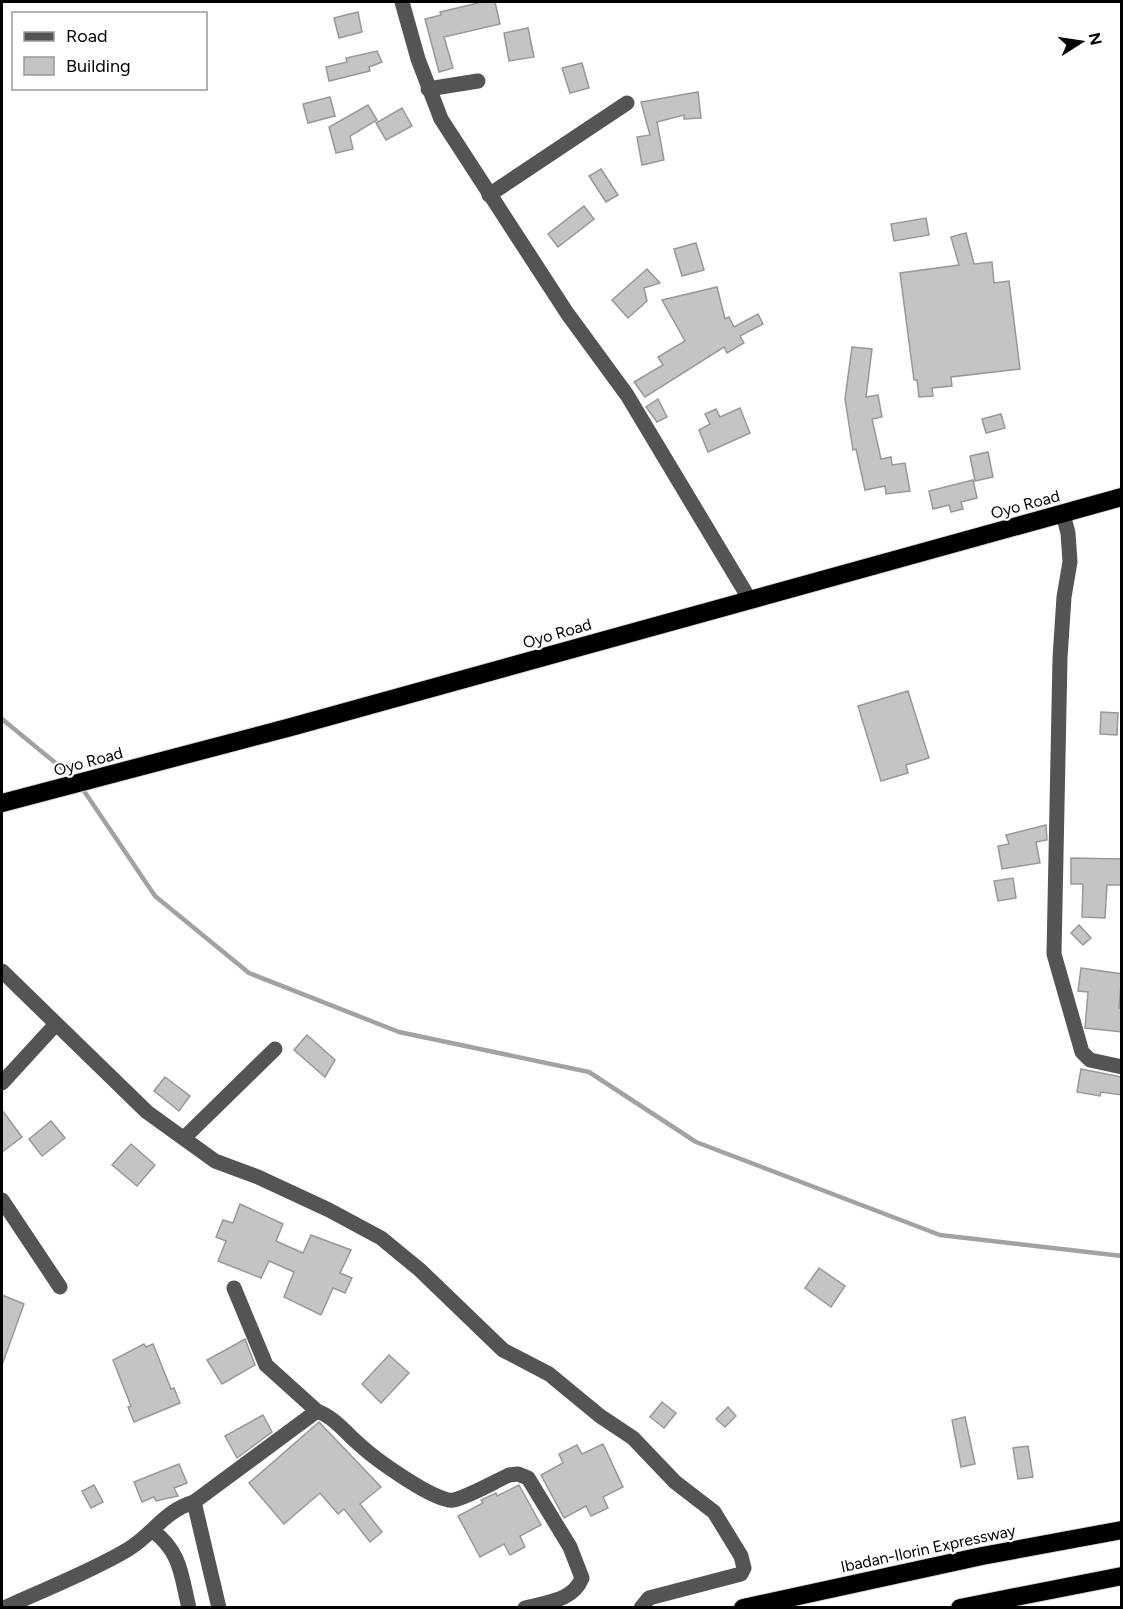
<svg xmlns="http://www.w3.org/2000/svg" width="1123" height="1609" viewBox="0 0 1123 1609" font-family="Figtree,sans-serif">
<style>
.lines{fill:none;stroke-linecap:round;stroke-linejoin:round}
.stream{stroke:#a2a2a2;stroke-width:4.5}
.building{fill:#c4c4c4;stroke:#989898;stroke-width:1.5}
.highway-casing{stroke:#dbdbdb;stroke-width:20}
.minor{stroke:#545454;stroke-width:15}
.highway{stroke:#000;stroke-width:18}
.labels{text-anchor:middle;stroke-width:4.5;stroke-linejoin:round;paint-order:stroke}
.street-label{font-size:16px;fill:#000;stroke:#fff}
</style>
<rect width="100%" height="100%" fill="#fff"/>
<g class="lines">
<g class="stream">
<path d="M 2,719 L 75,779"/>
<path d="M 82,788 L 155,896 L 249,973 L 399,1032 L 589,1072 L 696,1142 L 940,1235 L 1122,1256"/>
</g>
</g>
<g class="building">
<path d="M 482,2 L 495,2 L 500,24 L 444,37 L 453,68 L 439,72 L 425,19 L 441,15 L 440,12 Z"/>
<path d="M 358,12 L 362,32 L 339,38 L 334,18 Z"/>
<path d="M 528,28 L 534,57 L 509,61 L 504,33 Z"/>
<path d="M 377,51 L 382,62 L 369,67 L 370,71 L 329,81 L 326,67 L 347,62 L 346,58 Z"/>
<path d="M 582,63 L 589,88 L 570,93 L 562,68 Z"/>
<path d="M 698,92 L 701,118 L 684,119 L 684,115 L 657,122 L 664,160 L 642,165 L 637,137 L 650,135 L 641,102 Z"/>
<path d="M 330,97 L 335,116 L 308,123 L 303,104 Z"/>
<path d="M 368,105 L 377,120 L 350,136 L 353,149 L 336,153 L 329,127 Z"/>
<path d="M 402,108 L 412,126 L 386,140 L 376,123 Z"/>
<path d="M 601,169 L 618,195 L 606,202 L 589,176 Z"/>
<path d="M 584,206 L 594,219 L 558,247 L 548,234 Z"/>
<path d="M 926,218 L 929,235 L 894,241 L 891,224 Z"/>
<path d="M 966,233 L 974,264 L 992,262 L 994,283 L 1009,281 L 1020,369 L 951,377 L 952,386 L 932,388 L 933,396 L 919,397 L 917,380 L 914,380 L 900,273 L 959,265 L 951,237 Z"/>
<path d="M 696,243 L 704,270 L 682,276 L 674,249 Z"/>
<path d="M 647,269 L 660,283 L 644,288 L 647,301 L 628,318 L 612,300 Z"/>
<path d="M 717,287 L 725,319 L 729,317 L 734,327 L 758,314 L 763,324 L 740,336 L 744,343 L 727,353 L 724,347 L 645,397 L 634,382 L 663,365 L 658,357 L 685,341 L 662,300 Z"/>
<path d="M 852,347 L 872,349 L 866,397 L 878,395 L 882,417 L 872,419 L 881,459 L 891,457 L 892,465 L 905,463 L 910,491 L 886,494 L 885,486 L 865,490 L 856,449 L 853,450 L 845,399 Z"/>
<path d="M 658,399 L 667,417 L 657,422 L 646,407 Z"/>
<path d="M 740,408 L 750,433 L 708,452 L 699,430 L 710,424 L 705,414 L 716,409 L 720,417 Z"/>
<path d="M 1001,414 L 1005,428 L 986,433 L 982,419 Z"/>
<path d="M 988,452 L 993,477 L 975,481 L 970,456 Z"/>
<path d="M 973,480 L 977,498 L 961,502 L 963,509 L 951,512 L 949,505 L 933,509 L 929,491 Z"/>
<path d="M 908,691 L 929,758 L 906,765 L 908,773 L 881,781 L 858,706 Z"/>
<path d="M 1101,712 L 1118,713 L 1117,735 L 1100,734 Z"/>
<path d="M 1046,825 L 1047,840 L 1036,842 L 1040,863 L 1002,869 L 998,846 L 1009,844 L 1006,835 Z"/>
<path d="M 1071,858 L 1122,859 L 1122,885 L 1107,885 L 1105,918 L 1082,917 L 1083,884 L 1071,884 Z"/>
<path d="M 1013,878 L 1016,898 L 998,901 L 994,881 Z"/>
<path d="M 1079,925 L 1091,938 L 1083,945 L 1071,933 Z"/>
<path d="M 1081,968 L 1122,974 L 1119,1008 L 1122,1008 L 1122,1032 L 1085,1028 L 1088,992 L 1078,991 Z"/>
<path d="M 307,1035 L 335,1060 L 325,1077 L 294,1050 Z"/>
<path d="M 1081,1069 L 1122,1077 L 1122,1095 L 1101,1092 L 1100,1096 L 1077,1092 Z"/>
<path d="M 165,1077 L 190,1096 L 179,1111 L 154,1091 Z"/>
<path d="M 2,1110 L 22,1137 L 2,1152 Z"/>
<path d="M 51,1121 L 65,1138 L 42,1156 L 29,1139 Z"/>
<path d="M 131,1144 L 155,1165 L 137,1186 L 112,1165 Z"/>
<path d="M 240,1204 L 283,1224 L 276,1241 L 303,1253 L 311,1235 L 351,1250 L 340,1273 L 352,1278 L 345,1293 L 333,1288 L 321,1315 L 284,1297 L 294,1272 L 269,1261 L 261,1278 L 218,1261 L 226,1241 L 216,1237 L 223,1220 L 233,1223 Z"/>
<path d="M 819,1268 L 845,1286 L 831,1307 L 805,1288 Z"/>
<path d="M 2,1295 L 24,1304 L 2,1365 Z"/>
<path d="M 245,1339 L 255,1365 L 222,1384 L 207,1360 Z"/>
<path d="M 144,1344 L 146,1347 L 153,1344 L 171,1389 L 174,1388 L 180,1403 L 134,1422 L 128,1407 L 131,1406 L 113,1360 Z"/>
<path d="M 389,1355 L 409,1373 L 381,1403 L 362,1384 Z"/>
<path d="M 662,1402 L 676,1413 L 664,1428 L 650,1417 Z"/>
<path d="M 728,1407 L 736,1416 L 725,1427 L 716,1419 Z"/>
<path d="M 263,1415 L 272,1432 L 237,1458 L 225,1436 Z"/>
<path d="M 965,1417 L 975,1464 L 961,1467 L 952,1420 Z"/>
<path d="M 319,1422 L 381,1487 L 360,1504 L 382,1532 L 370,1542 L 344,1509 L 338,1514 L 320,1493 L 284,1524 L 249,1483 Z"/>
<path d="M 603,1444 L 623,1487 L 603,1497 L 608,1508 L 591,1516 L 586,1506 L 564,1518 L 541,1475 L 563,1463 L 559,1454 L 577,1445 L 582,1454 Z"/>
<path d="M 1028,1446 L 1033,1477 L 1018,1479 L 1013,1448 Z"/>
<path d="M 179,1464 L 187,1483 L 174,1488 L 178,1496 L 156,1501 L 154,1497 L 142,1502 L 134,1482 Z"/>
<path d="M 94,1485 L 103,1502 L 91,1508 L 82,1491 Z"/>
<path d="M 519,1485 L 541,1525 L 520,1536 L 525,1547 L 510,1555 L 504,1544 L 480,1557 L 458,1516 L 483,1503 L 481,1500 L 496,1493 L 497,1496 Z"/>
</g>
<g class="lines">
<g class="highway-casing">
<g id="highway">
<path d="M 2,803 L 291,727 L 1122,497"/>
<path d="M 743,1608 L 982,1556 L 1122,1530"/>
<path d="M 960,1608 L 1122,1576"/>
</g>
</g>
<g class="minor">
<path d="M 402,2 L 418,59 L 441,119 L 567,313 L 627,395 L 750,600"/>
<path d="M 428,89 L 478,81"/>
<path d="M 489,195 L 627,103"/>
<path d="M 1063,514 L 1068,533 L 1070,562 L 1064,597 L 1060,658 L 1054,954 L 1082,1052 L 1090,1060 L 1122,1067"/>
<path d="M 2,971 L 147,1112 L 215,1161 L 258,1177 L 329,1210 L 381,1238 L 420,1270 L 503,1350 L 549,1374 L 600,1416 L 633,1438 L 675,1482 L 714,1512 L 741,1556 L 744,1568 L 741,1574 L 649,1598 L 641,1608"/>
<path d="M 2,1083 L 56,1024"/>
<path d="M 184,1138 L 275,1049"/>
<path d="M 2,1200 L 60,1287"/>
<path d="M 234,1288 L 266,1365 L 317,1411 C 334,1417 346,1433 360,1445 C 374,1458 437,1504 454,1500 C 472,1495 492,1483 509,1475 L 518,1474 L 528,1478 L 570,1547 L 582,1578 C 573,1601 547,1602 525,1608"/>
<path d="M 194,1502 L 219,1608"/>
<path d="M 153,1531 C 181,1552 181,1575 189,1608"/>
<path d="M 4,1608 C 45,1589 88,1573 127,1550 C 154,1534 162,1512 194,1502 L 317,1411"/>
</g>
<use href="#highway" class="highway"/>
</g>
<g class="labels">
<g class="street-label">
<text transform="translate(1025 504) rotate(-15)" y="6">Oyo Road</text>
<text transform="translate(557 633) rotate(-16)" y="6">Oyo Road</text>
<text transform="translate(88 761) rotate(-15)" y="6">Oyo Road</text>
<text transform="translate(928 1548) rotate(-12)" y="6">Ibadan-Ilorin Expressway</text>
</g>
</g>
<rect width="1123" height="1609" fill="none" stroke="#000000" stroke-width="6"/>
<rect x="12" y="12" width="195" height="78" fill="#ffffff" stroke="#999999" stroke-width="1.5"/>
<rect x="24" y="32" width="30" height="9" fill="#545454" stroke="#999999" stroke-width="1.5"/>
<text x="66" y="42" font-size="18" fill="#000000">Road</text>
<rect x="24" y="57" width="30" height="18" fill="#c4c4c4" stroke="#999999" stroke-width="1.5"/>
<text x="66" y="72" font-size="18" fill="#000000">Building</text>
<g transform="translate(1081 42) rotate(78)" stroke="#ffffff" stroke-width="4.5" paint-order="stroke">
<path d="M0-4.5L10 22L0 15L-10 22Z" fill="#000000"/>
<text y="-9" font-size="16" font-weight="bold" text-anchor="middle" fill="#000000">N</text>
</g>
</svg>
